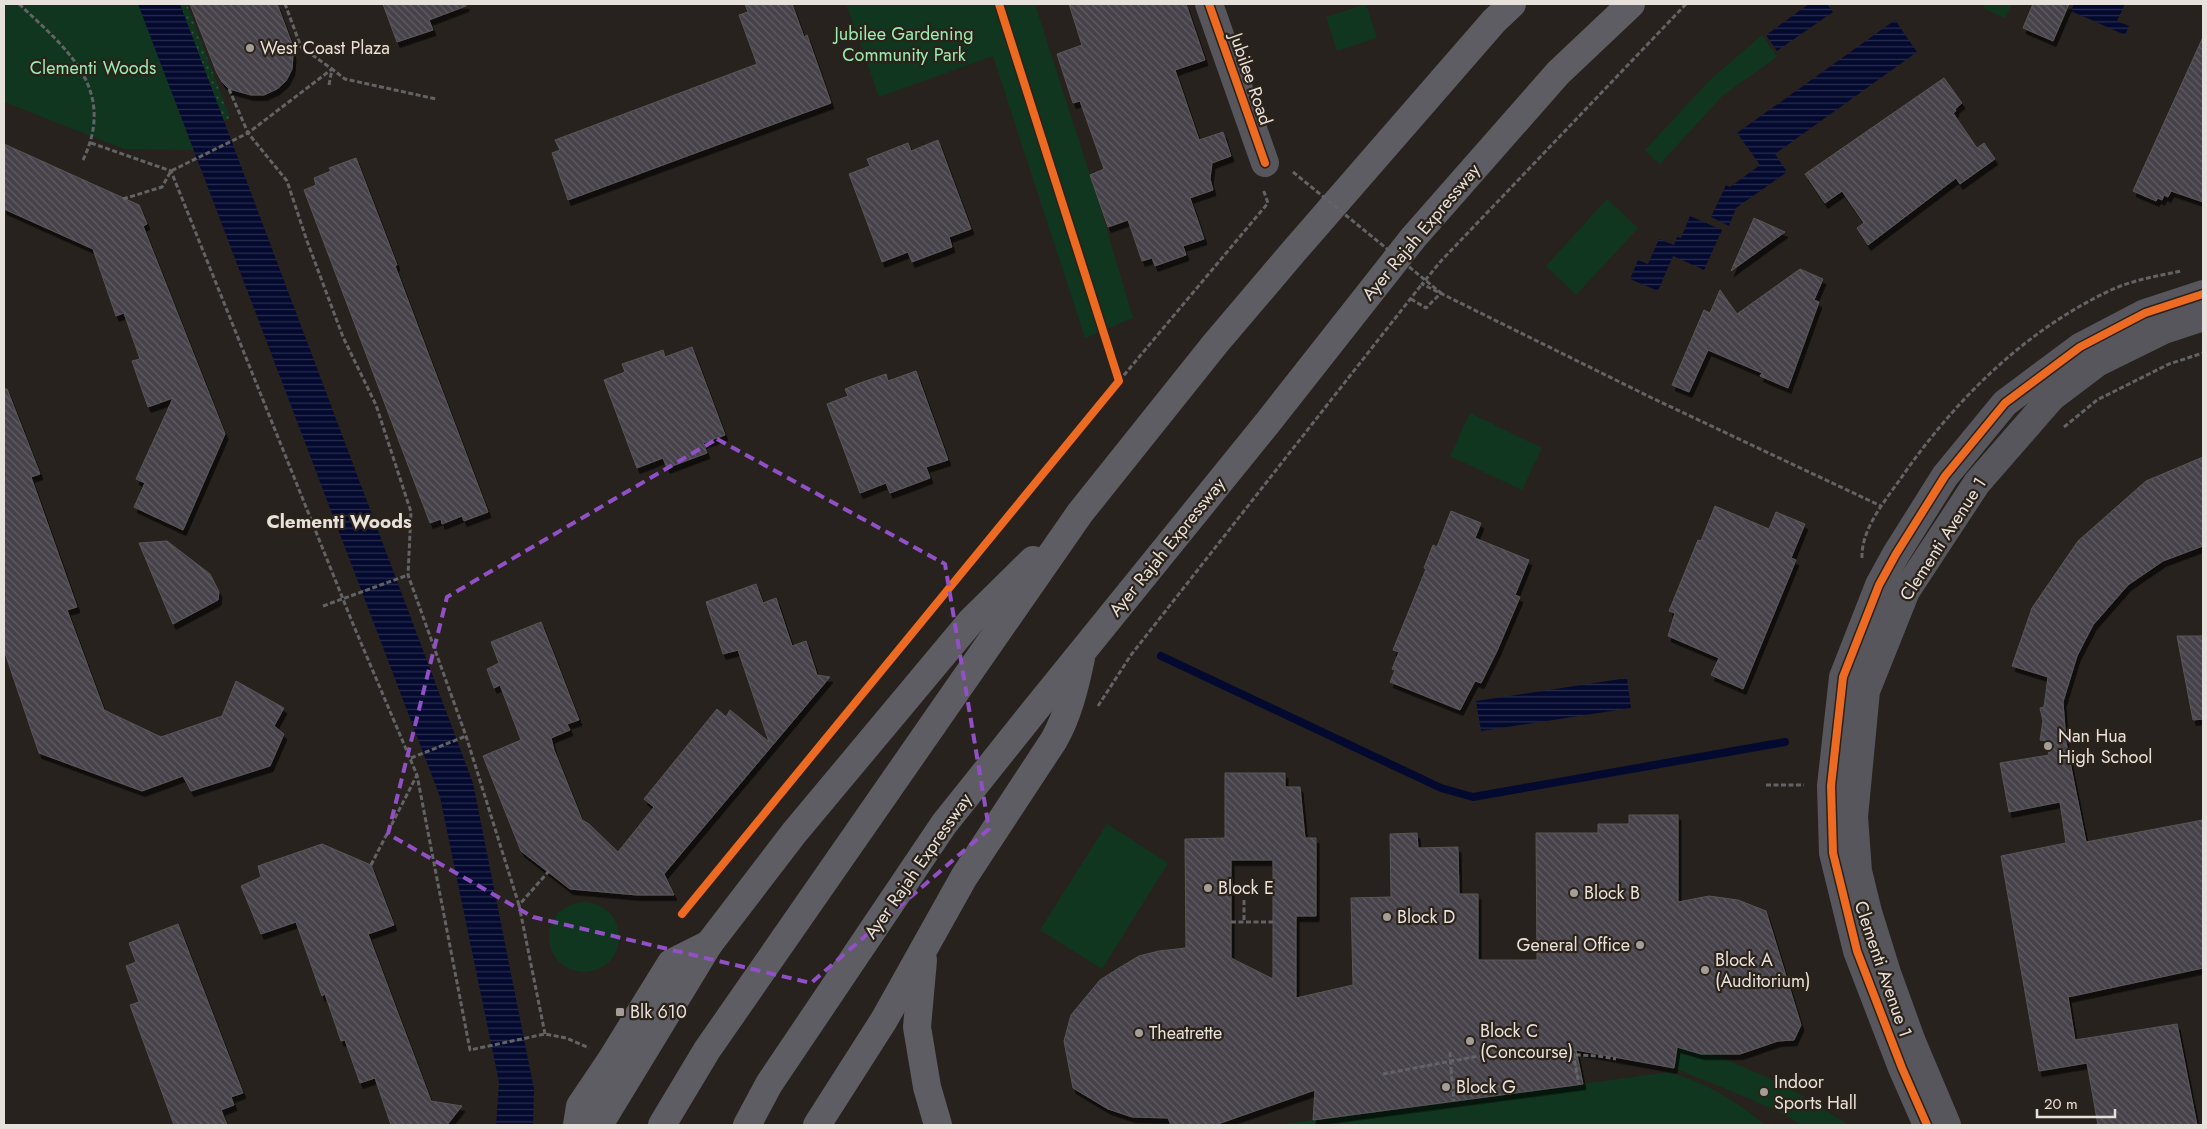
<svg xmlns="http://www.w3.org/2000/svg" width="2207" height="1129" viewBox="0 0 2207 1129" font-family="Jost,sans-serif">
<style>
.grass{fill:url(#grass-dots)}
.park{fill:#11361f}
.water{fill:url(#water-rules)}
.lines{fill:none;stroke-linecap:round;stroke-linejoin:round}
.stream{stroke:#040a2f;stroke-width:8}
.building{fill:url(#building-back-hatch);stroke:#585656;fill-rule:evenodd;filter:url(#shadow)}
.path{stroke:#636264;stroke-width:3;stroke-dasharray:5 2.5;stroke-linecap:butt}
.minor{stroke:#57565d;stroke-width:28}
.motorway{stroke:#5e5d63;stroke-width:28}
.path-bridge{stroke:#636264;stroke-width:3;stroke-dasharray:5 2.5;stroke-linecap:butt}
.cycleway-casing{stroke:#2b2219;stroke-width:11}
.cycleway{stroke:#ed6a23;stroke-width:8}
.marked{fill:none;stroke:#9150c5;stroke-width:4;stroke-dasharray:10 6;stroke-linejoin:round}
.poi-dot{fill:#a49e98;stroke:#2b2219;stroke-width:2}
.labels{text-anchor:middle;stroke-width:4.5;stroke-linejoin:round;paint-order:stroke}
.park-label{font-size:18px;fill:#99ecb3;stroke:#2b2219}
.poi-label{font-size:18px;fill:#e7e1db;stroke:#2b2219;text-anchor:start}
.street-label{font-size:18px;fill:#e7e1db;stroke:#2b2219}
.neighbourhood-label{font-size:19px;font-weight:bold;fill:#e7e1db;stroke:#2b2219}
</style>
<defs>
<pattern id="grass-dots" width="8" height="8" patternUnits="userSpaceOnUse" patternTransform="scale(1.25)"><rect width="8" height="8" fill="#11361f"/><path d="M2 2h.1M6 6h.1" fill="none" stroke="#34533f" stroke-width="1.8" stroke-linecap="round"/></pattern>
<pattern id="water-rules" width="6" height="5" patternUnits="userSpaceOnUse" patternTransform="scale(1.25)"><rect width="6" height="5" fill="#040a2f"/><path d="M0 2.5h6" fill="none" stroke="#292d4d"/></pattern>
<pattern id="building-back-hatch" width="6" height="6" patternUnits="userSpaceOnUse" patternTransform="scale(1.25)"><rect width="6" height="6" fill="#46424a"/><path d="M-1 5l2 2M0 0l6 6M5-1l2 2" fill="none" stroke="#615d64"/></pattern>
<filter id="shadow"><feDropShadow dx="3" dy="5.5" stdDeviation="0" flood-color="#0009"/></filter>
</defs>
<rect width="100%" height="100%" fill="#27221d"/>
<path class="grass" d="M 180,4 L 187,4 L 230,118 L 224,121 Z"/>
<g class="park">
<path d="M 4,4 L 138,4 L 194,150 L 124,149 L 4,102 Z"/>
<path d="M 846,4 L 1035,4 L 1099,203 L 1133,318 L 1085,338 L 993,56 L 879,97 Z"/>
<path d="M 1366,4 L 1377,38 L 1337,51 L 1326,17 Z"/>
<path d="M 1982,4 L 2012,4 L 2005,18 L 1985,9 Z"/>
<path d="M 1762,35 L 1777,57 L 1722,96 L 1660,164 L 1645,150 L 1711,79 Z"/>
<path d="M 1607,199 L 1638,228 L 1576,295 L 1546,266 Z"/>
<path d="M 1470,413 L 1542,448 L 1522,490 L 1450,456 Z"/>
<path d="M 1107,824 L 1168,863 L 1102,969 L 1040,930 Z"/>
<circle cx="584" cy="937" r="35"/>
<path d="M 1677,1047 L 1701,1054 L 1714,1054 L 1784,1085 L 1849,1125 L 1801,1125 L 1787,1116 L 1748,1098 L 1674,1068 Z"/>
<path d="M 1670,1072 C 1711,1086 1732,1098 1765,1125 L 1275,1125 Z"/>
</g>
<g class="water">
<path d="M 138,4 L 180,4 L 473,783 L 534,1089 L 533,1125 L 496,1125 L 499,1082 L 440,797 Z"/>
<path d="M 1809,4 L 1827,4 L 1833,12 L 1777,51 L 1766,35 Z"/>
<path d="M 2074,4 L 2125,4 L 2117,21 L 2129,26 L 2125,35 L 2071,11 Z"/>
<path d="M 1895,20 L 1917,52 L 1775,154 L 1787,172 L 1736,208 L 1729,226 L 1711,217 L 1726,185 L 1730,187 L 1760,165 L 1737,133 Z"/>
<path d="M 1690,216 L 1722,230 L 1704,270 L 1673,256 L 1658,291 L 1630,279 L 1638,260 L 1648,264 L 1659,239 L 1674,245 L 1677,237 L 1681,238 Z"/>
<path d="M 1627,678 L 1631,708 L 1481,731 L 1476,701 Z"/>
</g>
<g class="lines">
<path class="stream" d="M 1161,656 L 1441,788 L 1473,797 L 1785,742"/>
</g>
<g class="building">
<path d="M 190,4 L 277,4 L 291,41 L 293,55 L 292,69 L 286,81 L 277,89 L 264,95 L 251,95 L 229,89 L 222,82 L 216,71 Z"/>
<path d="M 383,4 L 466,4 L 466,6 L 429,20 L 433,30 L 397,42 Z"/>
<path d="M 745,4 L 792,4 L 804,37 L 807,35 L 831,103 L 568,200 L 552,153 L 560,150 L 555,140 L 757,64 L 739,15 L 748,12 Z"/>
<path d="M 1069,4 L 1186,4 L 1205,60 L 1175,70 L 1199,140 L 1223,132 L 1231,156 L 1212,163 L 1210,179 L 1213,190 L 1190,198 L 1204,239 L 1183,246 L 1186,255 L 1155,266 L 1152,258 L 1142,261 L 1128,220 L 1108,227 L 1090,175 L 1104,169 L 1080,101 L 1073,103 L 1057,54 L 1082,45 Z"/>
<path d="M 2033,4 L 2069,4 L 2053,41 L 2023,28 Z"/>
<path d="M 2203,37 L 2203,202 L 2171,191 L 2168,197 L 2164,195 L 2162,200 L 2158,198 L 2156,201 L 2133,191 Z"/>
<path d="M 1944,78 L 1962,103 L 1955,109 L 1956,111 L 1953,113 L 1977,148 L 1984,143 L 1995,159 L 1960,184 L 1956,178 L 1868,245 L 1857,228 L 1864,223 L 1842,191 L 1825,203 L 1805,174 Z"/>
<path d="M 938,140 L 971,229 L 949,237 L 952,247 L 912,262 L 908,252 L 882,262 L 849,174 L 870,166 L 867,159 L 885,152 L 908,143 L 911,151 Z"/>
<path d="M 4,144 L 139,205 L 147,224 L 143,226 L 225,434 L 183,530 L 134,507 L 145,483 L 136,479 L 173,398 L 148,407 L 132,361 L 140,359 L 124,313 L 116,316 L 93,249 L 4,209 Z"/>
<path d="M 356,158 L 397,265 L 395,266 L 488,512 L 464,521 L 462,516 L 442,524 L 441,519 L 430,523 L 304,190 L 316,185 L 314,178 L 331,171 L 329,168 Z"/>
<path d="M 1754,218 L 1785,232 L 1731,271 Z"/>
<path d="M 1800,269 L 1823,279 L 1814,300 L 1819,302 L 1788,388 L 1760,376 L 1762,373 L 1708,350 L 1689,392 L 1672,385 L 1704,310 L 1710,313 L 1720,290 L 1737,314 Z"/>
<path d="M 692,347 L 725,435 L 703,443 L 707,453 L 667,468 L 663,458 L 637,468 L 604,380 L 625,372 L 622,364 L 663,350 L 665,357 Z"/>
<path d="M 916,371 L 948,460 L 926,467 L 930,478 L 890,493 L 886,483 L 860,493 L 827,404 L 848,396 L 845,389 L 857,384 L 886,374 L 888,381 Z"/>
<path d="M 4,389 L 7,389 L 40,474 L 31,477 L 77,607 L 67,610 L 104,710 L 161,737 L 222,716 L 236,681 L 284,708 L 274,726 L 284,734 L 270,766 L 191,791 L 183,776 L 142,791 L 39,753 L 4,650 Z"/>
<path d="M 2203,457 L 2203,546 L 2163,561 L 2128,585 L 2093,625 L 2077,656 L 2063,702 L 2066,742 L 2086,842 L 2203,820 L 2203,968 L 2068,997 L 2075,1040 L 2177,1024 L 2197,1125 L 2098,1125 L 2087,1063 L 2039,1071 L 2001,856 L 2066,843 L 2060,802 L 2009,812 L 2000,763 L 2049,755 L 2046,741 L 2040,740 L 2043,721 L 2040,708 L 2044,707 L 2048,677 L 2012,666 L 2032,608 L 2078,541 L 2146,481 Z"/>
<path d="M 1715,506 L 1769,529 L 1776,512 L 1805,524 L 1791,558 L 1796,560 L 1743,689 L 1711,675 L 1719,658 L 1668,636 L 1675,613 L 1669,611 L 1698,540 L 1701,541 Z"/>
<path d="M 1451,511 L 1481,523 L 1475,538 L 1529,560 L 1515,595 L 1520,597 L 1497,651 L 1481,683 L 1475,681 L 1460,710 L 1390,682 L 1395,670 L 1392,669 L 1399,652 L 1393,650 L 1426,569 L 1424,568 L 1433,545 L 1437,547 Z"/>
<path d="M 167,541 L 210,574 L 219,592 L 218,600 L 173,624 L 139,543 Z"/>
<path d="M 756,584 L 763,603 L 776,598 L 792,646 L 806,641 L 817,675 L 830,677 L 664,874 L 674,895 L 637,895 L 570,889 L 521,851 L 483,756 L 521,740 L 500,685 L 494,688 L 487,669 L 499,663 L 491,642 L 541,622 L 579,720 L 567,724 L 570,730 L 551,738 L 554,750 L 582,820 L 589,824 L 618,852 L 654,807 L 644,799 L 717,709 L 726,717 L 730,710 L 769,742 L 738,650 L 723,654 L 706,602 Z"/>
<path d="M 2177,636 L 2203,636 L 2203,719 L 2193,720 Z"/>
<path d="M 1225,773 L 1285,773 L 1285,787 L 1300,787 L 1305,838 L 1316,838 L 1316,916 L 1296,916 L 1296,998 L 1353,985 L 1351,898 L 1391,897 L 1390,834 L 1417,833 L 1418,848 L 1458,847 L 1459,894 L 1478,894 L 1478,960 L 1537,960 L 1536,833 L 1598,833 L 1598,824 L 1629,824 L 1629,815 L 1678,815 L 1678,902 L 1709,896 L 1738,900 L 1766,911 L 1801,1025 L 1794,1040 L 1778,1041 L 1740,1054 L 1701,1054 L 1677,1047 L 1674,1068 L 1576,1050 L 1583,1084 L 1313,1120 L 1315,1090 L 1215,1125 L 1171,1125 L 1168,1118 L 1132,1117 L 1108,1109 L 1073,1088 L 1064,1041 L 1071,1015 L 1100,980 L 1119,968 L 1139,956 L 1159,951 L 1186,948 L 1185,839 L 1225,838 ZM 1231,860 L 1273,860 L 1273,979 L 1231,958 Z"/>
<path d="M 322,844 L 371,865 L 394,925 L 368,934 L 431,1101 L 462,1106 L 447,1125 L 391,1125 L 375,1078 L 360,1083 L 345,1040 L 341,1041 L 325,994 L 322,996 L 296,922 L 261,934 L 241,886 L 261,877 L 258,866 Z"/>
<path d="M 178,924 L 243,1093 L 231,1097 L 234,1105 L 221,1110 L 227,1125 L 174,1125 L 130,1005 L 139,1002 L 126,966 L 136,962 L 129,943 Z"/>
</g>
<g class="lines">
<g class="path">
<path d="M 19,4 C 67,49 117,89 83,160"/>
<path d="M 1686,4 L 1441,261 L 1422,284 L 1652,398 L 1881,506"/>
<path d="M 329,85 L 332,69 L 345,79 L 436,99"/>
<path d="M 229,89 L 248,133 L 287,181 L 307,241 L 343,337 L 376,405 L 411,512 L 408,575 L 466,736 L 519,905"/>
<path d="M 91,143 L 171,171 L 353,624 L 417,775 L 470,1050 L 545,1034 L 566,1038 L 589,1048"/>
<path d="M 123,199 L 162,187 L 171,171 L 248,133 L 332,69 L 301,47 L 285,4"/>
<path d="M 1119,381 L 1268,203 L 1263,189"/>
<path d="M 2064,427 L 2097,400 L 2169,364 L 2203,353"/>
<path d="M 1862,558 C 1861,529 1885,501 1901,478 C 1956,399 2024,331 2111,290 C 2133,280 2157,276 2181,271"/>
<path d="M 323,606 L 408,575"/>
<path d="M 1098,706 L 1131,655 L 1422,284"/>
<path d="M 411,758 L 466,736"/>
<path d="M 1766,785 L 1804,785"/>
<path d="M 371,865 L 417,775"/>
<path d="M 1244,900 L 1244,922"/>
<path d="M 1231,922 L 1273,922"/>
<path d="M 545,1034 L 519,905 L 549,871"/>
<path d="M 1573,1053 L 1579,1084"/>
<path d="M 1451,1069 L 1454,1101"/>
<path d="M 1383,1074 L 1505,1051 L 1598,1056 L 1616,1059"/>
</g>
<g class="minor">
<path d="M 1209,4 L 1265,163"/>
<path d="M 1927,1125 L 1902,1068 L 1857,951 L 1833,853 L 1831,786 L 1843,677 L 1879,585 L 1896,554 L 1945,476 L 2005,403 L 2080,347 L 2145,313 L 2203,294"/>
<path d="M 1947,1125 L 1912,1042 L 1887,973 L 1868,912 L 1858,871 L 1854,817 L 1866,691 L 1906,591 L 1977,483 L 2052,397 L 2097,363 L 2164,330 L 2203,317"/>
</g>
<g class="motorway">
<path d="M 923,960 L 917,1027 L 927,1087 L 938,1125"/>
<path d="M 577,1125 L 580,1106 L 611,1060 L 671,963 L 709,944"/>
<path d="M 599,1125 L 709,944 L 794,833 L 971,621 L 1033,560"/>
<path d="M 662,1125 L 707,1050 L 1080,513 L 1215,344 L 1294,251 L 1494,21 L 1512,4"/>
<path d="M 747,1125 L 769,1084 L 944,824 L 1035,710 L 1269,421 L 1413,238 L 1558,73 L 1631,4"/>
<path d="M 817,1125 L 884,1020 L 964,877 L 1054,740 C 1068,715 1075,687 1081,658"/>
</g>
<g class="path-bridge">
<path d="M 1293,172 L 1441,293 L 1426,308 L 1411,299"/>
<path d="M 1450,1052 L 1451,1069"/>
</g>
<g class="cycleway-casing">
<g id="cycleway">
<path d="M 1209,4 L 1265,163"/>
<path d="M 682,914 L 1119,381 L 999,4"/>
<path d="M 1927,1125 L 1902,1068 L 1857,951 L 1833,853 L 1831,786 L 1843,677 L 1879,585 L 1896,554 L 1945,476 L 2005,403 L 2080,347 L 2145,313 L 2203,294"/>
</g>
</g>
<use href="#cycleway" class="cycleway"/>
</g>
<path class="marked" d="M 717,439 L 945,564 L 989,829 L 811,983 L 533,917 L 388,834 L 447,597 Z"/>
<g class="poi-dot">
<circle cx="250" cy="48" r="5"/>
<circle cx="2048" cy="746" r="5"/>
<circle cx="1208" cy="888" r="5"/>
<circle cx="1574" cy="893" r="5"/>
<circle cx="1387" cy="917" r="5"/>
<circle cx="1640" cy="945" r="5"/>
<circle cx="1705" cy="970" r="5"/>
<rect x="615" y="1007" width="10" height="10" rx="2.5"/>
<circle cx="1139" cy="1033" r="5"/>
<circle cx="1470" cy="1041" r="5"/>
<circle cx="1446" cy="1087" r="5"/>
<circle cx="1764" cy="1092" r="5"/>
</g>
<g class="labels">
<g class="park-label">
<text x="904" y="40">Jubilee Gardening<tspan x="904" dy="21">Community Park</tspan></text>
<text x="93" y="74">Clementi Woods</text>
</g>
<g class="poi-label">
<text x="260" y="54">West Coast Plaza</text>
<text x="2058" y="742">Nan Hua<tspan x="2058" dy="21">High School</tspan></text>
<text x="1218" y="894">Block E</text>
<text x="1584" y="899">Block B</text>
<text x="1397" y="923">Block D</text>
<text x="1630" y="951" text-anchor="end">General Office</text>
<text x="1715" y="966">Block A<tspan x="1715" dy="21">(Auditorium)</tspan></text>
<text x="630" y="1018">Blk 610</text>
<text x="1480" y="1037">Block C<tspan x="1480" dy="21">(Concourse)</tspan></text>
<text x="1149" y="1039">Theatrette</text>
<text x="1774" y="1088">Indoor<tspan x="1774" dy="21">Sports Hall</tspan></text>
<text x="1456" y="1093">Block G</text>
</g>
<g class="street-label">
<text transform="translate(1251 79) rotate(71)" y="6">Jubilee Road</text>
<text transform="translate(1421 232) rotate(-50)" y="6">Ayer Rajah Expressway</text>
<text transform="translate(1943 539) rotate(-57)" y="6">Clementi Avenue 1</text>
<text transform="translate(1167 547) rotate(-51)" y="6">Ayer Rajah Expressway</text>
<text transform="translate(918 866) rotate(-55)" y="6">Ayer Rajah Expressway</text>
<text transform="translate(1883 969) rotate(71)" y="6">Clementi Avenue 1</text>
</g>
<g class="neighbourhood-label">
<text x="339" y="528">Clementi Woods</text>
</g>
</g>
<rect width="2207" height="1129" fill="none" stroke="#e7e1db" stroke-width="10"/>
<path d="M2037 1109v8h78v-8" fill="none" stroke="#e7e1db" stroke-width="2.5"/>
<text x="2044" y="1109" font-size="15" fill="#e7e1db" stroke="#2b2219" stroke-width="4" paint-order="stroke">20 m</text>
</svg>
